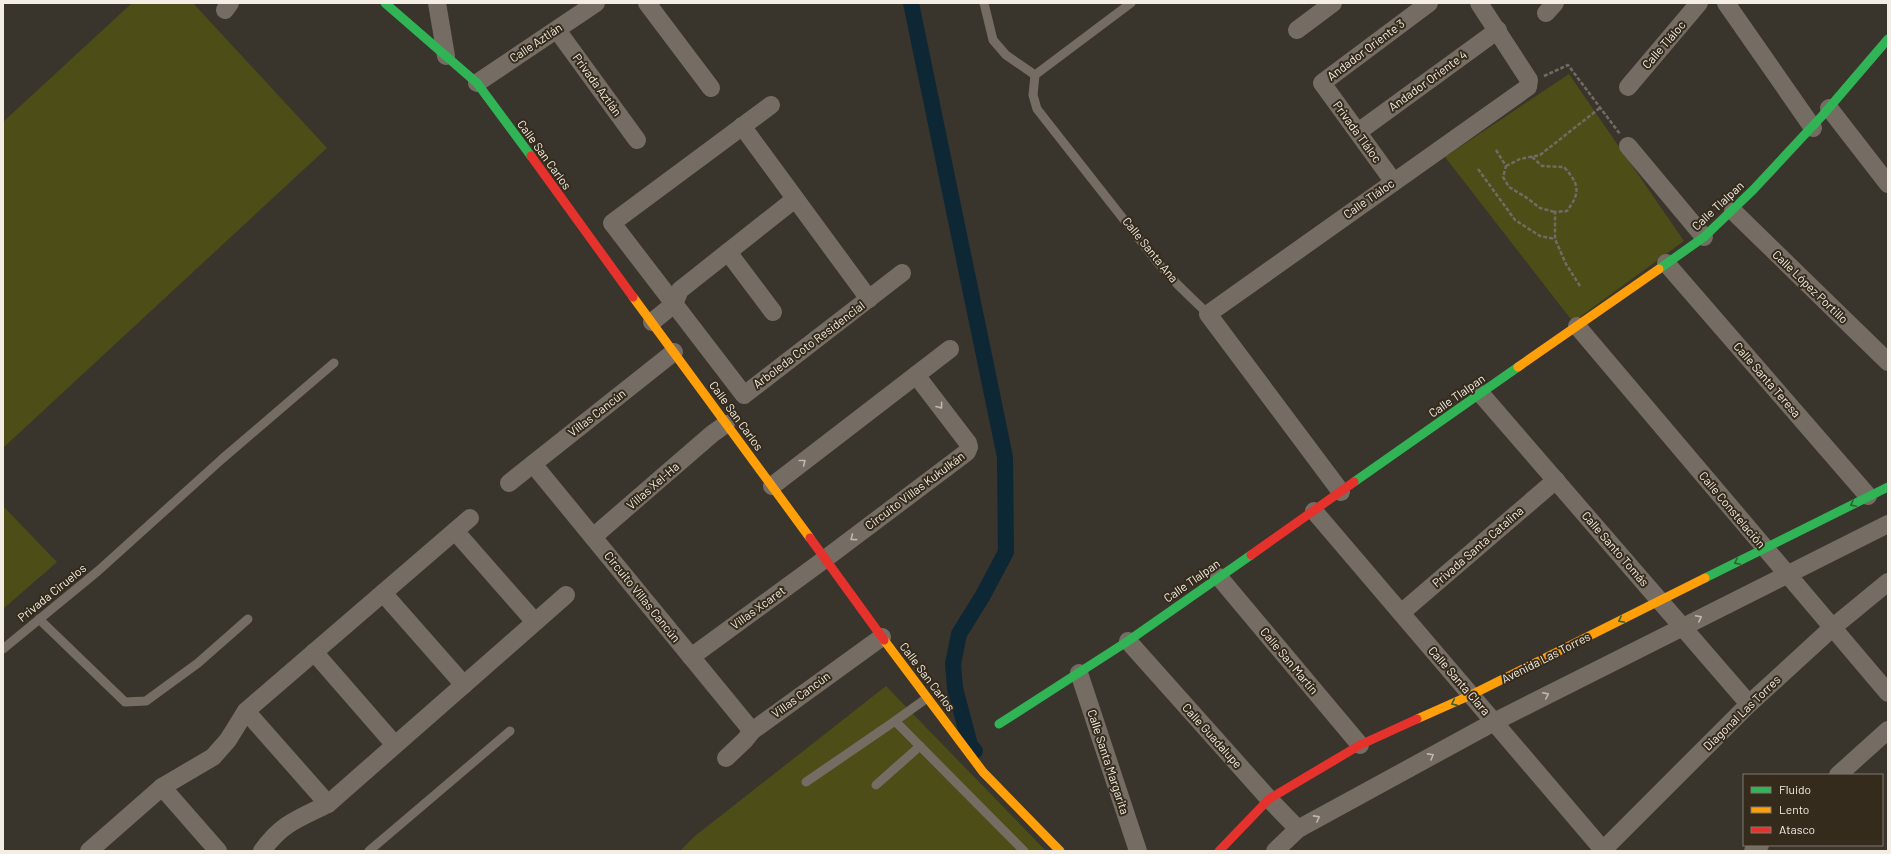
<svg xmlns="http://www.w3.org/2000/svg" width="1891" height="854" viewBox="0 0 1891 854" font-family="Barlow,sans-serif">
<style>
.green{fill:#4c4d17}
.lines{fill:none;stroke-linecap:round;stroke-linejoin:round}
.canal{stroke:#0e2735;stroke-width:16}
.path{stroke:#726b64;stroke-width:2.5;stroke-dasharray:4 2;stroke-linecap:butt}
.lane{stroke:#756c63;stroke-width:9}
.street{stroke:#756c63;stroke-width:18}
.fast{stroke:#30b455;stroke-width:9}
.slow{stroke:#ff9f0a;stroke-width:9}
.jam{stroke:#e5322d;stroke-width:9}
.oneway{stroke:#c1b9b0}
.oneway2{stroke:#336233}
.labels{text-anchor:middle;stroke-width:4;stroke-linejoin:round;paint-order:stroke}
.street-label{font-size:12px;fill:#f3ede3;stroke:#352b1c}
</style>
<rect width="100%" height="100%" fill="#39342c"/>
<g class="green">
<path d="M 132,3 L 193,3 L 327,148 L 3,448 L 3,122 Z"/>
<path d="M 1569,74 L 1684,241 L 1573,322 L 1445,157 Z"/>
<path d="M 3,506 L 57,562 L 3,609 Z"/>
<path d="M 886,686 L 1046,851 L 680,851 L 695,836 Z"/>
</g>
<g class="lines">
<path class="canal" d="M 911,3 L 1005,457 L 1006,552 L 982,597 L 959,634 L 953,664 L 955,688 L 970,745 L 975,751"/>
<g class="path">
<path d="M 1544,76 L 1568,65 L 1620,134"/>
<path d="M 1496,150 L 1506,166 L 1503,177 L 1509,187 L 1527,198 L 1540,208 L 1555,212"/>
<path d="M 1532,157 L 1542,166 L 1564,167 C 1579,184 1581,192 1567,211 L 1555,212 L 1555,239 L 1566,264 L 1580,286"/>
<path d="M 1506,166 L 1520,159 L 1540,155 L 1601,107"/>
<path d="M 1478,169 L 1515,220 L 1540,236 L 1555,239"/>
</g>
<g class="lane">
<path d="M 984,3 L 993,40 L 1006,55 L 1035,75 L 1033,95 L 1037,109 L 1158,263 L 1178,285 L 1208,314"/>
<path d="M 1035,75 L 1131,3"/>
<path d="M 39,619 L 125,702 L 146,701 L 198,663 L 248,619"/>
<path d="M 3,649 L 98,571 L 222,459 L 334,363"/>
<path d="M 895,721 L 927,698"/>
<path d="M 806,782 L 895,721 L 1024,851"/>
<path d="M 876,785 L 920,746"/>
<path d="M 369,851 L 510,731"/>
</g>
<g class="street">
<path d="M 437,3 L 446,56"/>
<path d="M 647,3 L 711,88"/>
<path d="M 1726,3 L 1813,128"/>
<path d="M 225,10 L 230,3"/>
<path d="M 1546,13 L 1555,3"/>
<path d="M 557,30 L 637,140"/>
<path d="M 1297,30 L 1333,3"/>
<path d="M 477,83 L 596,3"/>
<path d="M 1628,87 L 1699,3"/>
<path d="M 771,105 L 612,223 L 744,395 L 902,273"/>
<path d="M 1829,108 L 1888,184"/>
<path d="M 742,126 L 869,299"/>
<path d="M 1358,132 L 1498,30"/>
<path d="M 1628,146 L 1704,237"/>
<path d="M 1393,181 L 1322,83 L 1429,3"/>
<path d="M 1733,211 L 1888,362"/>
<path d="M 728,252 L 773,312"/>
<path d="M 1666,263 L 1868,496"/>
<path d="M 652,322 L 674,304 L 680,290 L 795,199"/>
<path d="M 1577,326 L 1888,693"/>
<path d="M 1481,394 L 1749,704"/>
<path d="M 533,464 L 752,731"/>
<path d="M 509,483 L 674,352"/>
<path d="M 772,486 L 950,349"/>
<path d="M 1341,492 L 1208,314 L 1528,87 L 1529,80 L 1479,3"/>
<path d="M 1314,511 L 1604,851"/>
<path d="M 455,531 L 535,622"/>
<path d="M 593,537 L 712,434 L 726,424"/>
<path d="M 1219,577 L 1360,745"/>
<path d="M 383,593 L 464,685"/>
<path d="M 1401,613 L 1556,480"/>
<path d="M 1128,641 L 1269,799 L 1298,829"/>
<path d="M 314,652 L 395,745"/>
<path d="M 691,657 L 825,559 L 967,452 L 969,447 L 968,443 L 916,375"/>
<path d="M 1079,673 L 1138,851"/>
<path d="M 246,711 L 328,804"/>
<path d="M 726,758 L 745,740 L 752,731 L 882,637"/>
<path d="M 1838,775 L 1888,730"/>
<path d="M 162,787 L 218,851"/>
<path d="M 89,851 L 162,787 L 213,757 L 228,740 L 246,711 L 470,518"/>
<path d="M 262,851 C 282,823 298,819 328,804 L 566,595"/>
<path d="M 1275,851 L 1298,829 L 1494,722 L 1888,524"/>
<path d="M 1602,851 L 1749,704 L 1832,628 L 1888,582"/>
<path d="M 1753,851 L 1760,845"/>
</g>
<g class="fast">
<path d="M 385,3 L 477,83 L 531,156"/>
<path d="M 1659,269 L 1704,237 L 1753,190 L 1822,116 L 1888,39"/>
<path d="M 1354,482 L 1518,367"/>
<path d="M 1705,578 L 1888,487"/>
<path d="M 999,724 L 1128,641 L 1251,555"/>
</g>
<g class="slow">
<path d="M 633,297 L 810,538"/>
<path d="M 1518,367 L 1659,269"/>
<path d="M 884,640 L 983,772 L 1060,851"/>
<path d="M 1417,719 L 1471,695 L 1705,578"/>
</g>
<g class="jam">
<path d="M 531,156 L 633,297"/>
<path d="M 810,538 L 884,640"/>
<path d="M 1251,555 L 1354,482"/>
<path d="M 1219,851 L 1269,799 L 1360,745 L 1417,719"/>
</g>
</g>
<defs><path id="oneway-chevron" d="M-2-3.5L2.5 0L-2 3.5" fill="none" stroke-width="1.6" stroke-linecap="round" stroke-linejoin="round"/></defs>
<g class="oneway">
<use href="#oneway-chevron" transform="translate(940 406) rotate(53)"/>
<use href="#oneway-chevron" transform="translate(803 462) rotate(-38)"/>
<use href="#oneway-chevron" transform="translate(853 538) rotate(143)"/>
<use href="#oneway-chevron" transform="translate(1699 618) rotate(-27)"/>
<use href="#oneway-chevron" transform="translate(1546 695) rotate(-27)"/>
<use href="#oneway-chevron" transform="translate(1431 756) rotate(-29)"/>
<use href="#oneway-chevron" transform="translate(1317 818) rotate(-29)"/>
</g>
<g class="oneway2">
<use href="#oneway-chevron" transform="translate(1853 504) rotate(153)"/>
<use href="#oneway-chevron" transform="translate(1737 562) rotate(153)"/>
<use href="#oneway-chevron" transform="translate(1621 620) rotate(153)"/>
<use href="#oneway-chevron" transform="translate(1454 703) rotate(156)"/>
</g>
<g class="labels">
<g class="street-label">
<text transform="translate(536 43) rotate(-34)" y="4">Calle Aztlán</text>
<text transform="translate(1664 45) rotate(-49)" y="4">Calle Tláloc</text>
<text transform="translate(1366 50) rotate(-37)" y="4">Andador Oriente 3</text>
<text transform="translate(1428 81) rotate(-36)" y="4">Andador Oriente 4</text>
<text transform="translate(597 85) rotate(54)" y="4">Privada Aztlán</text>
<text transform="translate(1357 132) rotate(54)" y="4">Privada Tláloc</text>
<text transform="translate(544 155) rotate(54)" y="4">Calle San Carlos</text>
<text transform="translate(1369 199) rotate(-35)" y="4">Calle Tláloc</text>
<text transform="translate(1718 206) rotate(-43)" y="4">Calle Tlalpan</text>
<text transform="translate(1150 250) rotate(51)" y="4">Calle Santa Ana</text>
<text transform="translate(1810 287) rotate(44)" y="4">Calle López Portillo</text>
<text transform="translate(809 345) rotate(-37)" y="4">Arboleda Coto Residencial</text>
<text transform="translate(1767 380) rotate(49)" y="4">Calle Santa Teresa</text>
<text transform="translate(1457 396) rotate(-35)" y="4">Calle Tlalpan</text>
<text transform="translate(597 413) rotate(-38)" y="4">Villas Cancún</text>
<text transform="translate(736 416) rotate(54)" y="4">Calle San Carlos</text>
<text transform="translate(653 486) rotate(-41)" y="4">Villas Xel-Ha</text>
<text transform="translate(915 491) rotate(-37)" y="4">Circuito Villas Kukulkán</text>
<text transform="translate(1732 510) rotate(50)" y="4">Calle Constelación</text>
<text transform="translate(1478 547) rotate(-41)" y="4">Privada Santa Catalina</text>
<text transform="translate(1615 549) rotate(49)" y="4">Calle Santo Tomás</text>
<text transform="translate(1192 581) rotate(-35)" y="4">Calle Tlalpan</text>
<text transform="translate(52 593) rotate(-39)" y="4">Privada Ciruelos</text>
<text transform="translate(642 597) rotate(51)" y="4">Circuito Villas Cancún</text>
<text transform="translate(758 608) rotate(-36)" y="4">Villas Xcaret</text>
<text transform="translate(1546 658) rotate(-27)" y="4">Avenida Las Torres</text>
<text transform="translate(1289 661) rotate(50)" y="4">Calle San Martín</text>
<text transform="translate(927 677) rotate(53)" y="4">Calle San Carlos</text>
<text transform="translate(1459 681) rotate(49)" y="4">Calle Santa Clara</text>
<text transform="translate(801 695) rotate(-36)" y="4">Villas Cancún</text>
<text transform="translate(1742 713) rotate(-44)" y="4">Diagonal Las Torres</text>
<text transform="translate(1212 736) rotate(48)" y="4">Calle Guadalupe</text>
<text transform="translate(1108 762) rotate(72)" y="4">Calle Santa Margarita</text>
</g>
</g>
<rect width="1891" height="854" fill="none" stroke="#f3ede3" stroke-width="8"/>
<rect x="1743" y="774" width="140" height="72" fill="#352b1c" stroke="#81796c"/>
<rect x="1751" y="787" width="20" height="6" fill="#30b455" stroke="#81796c"/>
<text x="1779" y="794" font-size="12" fill="#f3ede3">Fluido</text>
<rect x="1751" y="807" width="20" height="6" fill="#ff9f0a" stroke="#81796c"/>
<text x="1779" y="814" font-size="12" fill="#f3ede3">Lento</text>
<rect x="1751" y="827" width="20" height="6" fill="#e5322d" stroke="#81796c"/>
<text x="1779" y="834" font-size="12" fill="#f3ede3">Atasco</text>
</svg>
